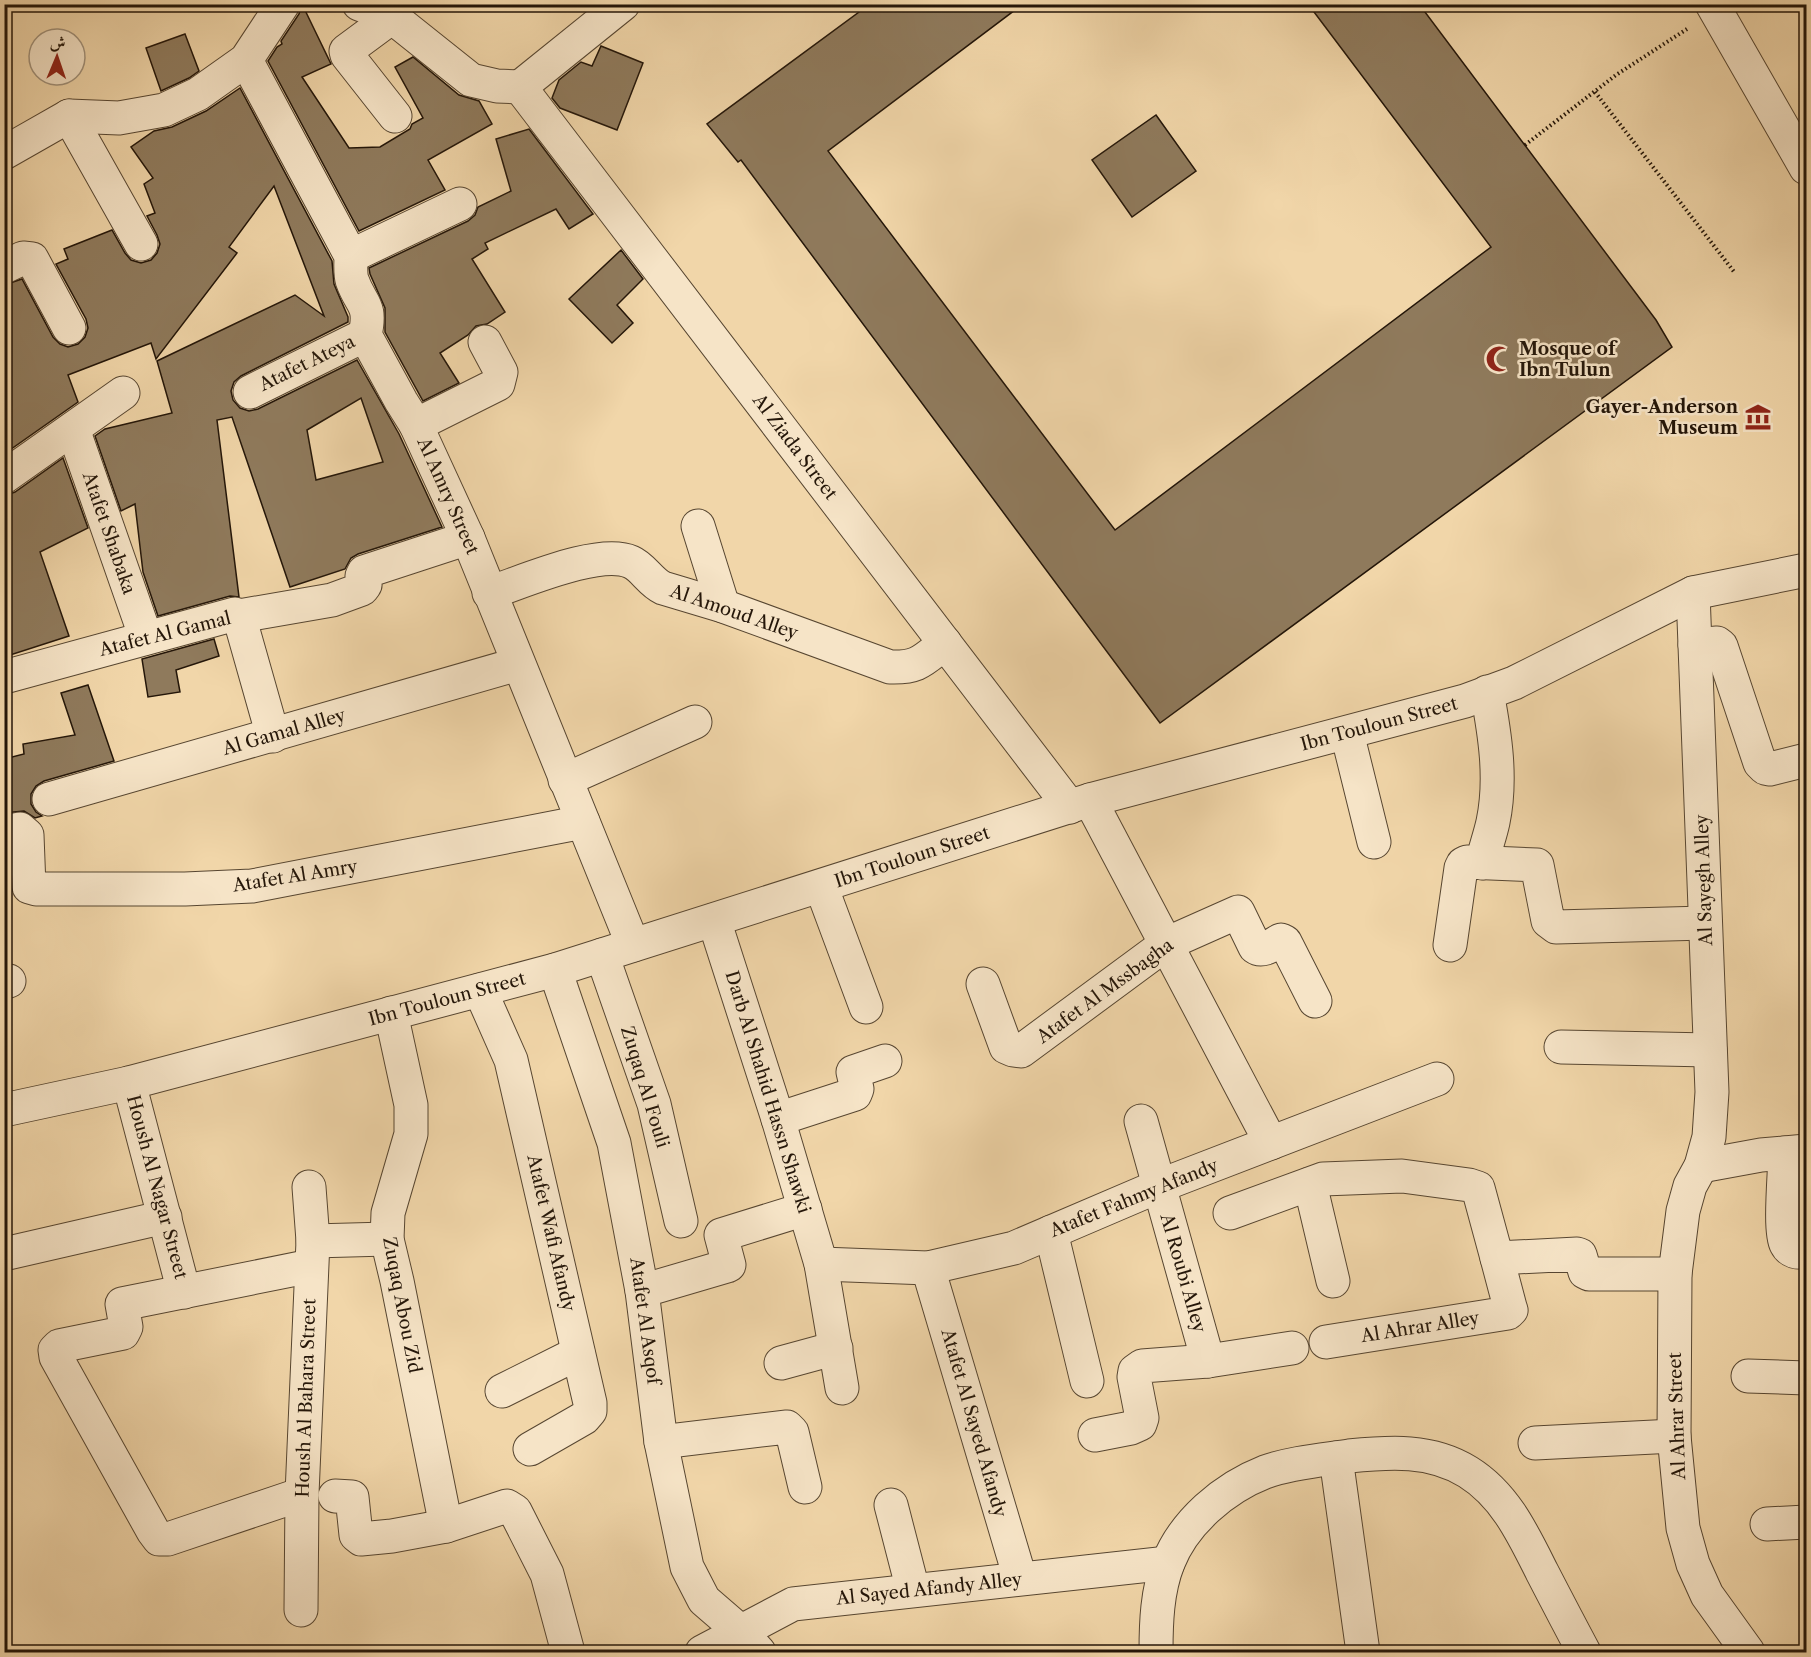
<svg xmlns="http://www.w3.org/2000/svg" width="1811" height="1657" viewBox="0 0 1811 1657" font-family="'Libre Caslon Text',Amiri,serif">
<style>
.building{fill:#8f7a5c;stroke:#241609;stroke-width:1.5;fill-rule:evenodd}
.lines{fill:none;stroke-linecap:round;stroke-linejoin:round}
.minor-casing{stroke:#574631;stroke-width:35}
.path{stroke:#241609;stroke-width:4;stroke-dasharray:1.5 3;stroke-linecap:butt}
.minor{stroke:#f6e4c7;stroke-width:33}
.labels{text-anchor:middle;stroke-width:5;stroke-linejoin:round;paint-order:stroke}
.poi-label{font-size:18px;font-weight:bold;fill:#241609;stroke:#f6e4c7;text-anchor:start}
.street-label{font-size:18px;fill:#241609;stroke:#f6e4c7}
</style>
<rect width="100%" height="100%" fill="#f1d6a9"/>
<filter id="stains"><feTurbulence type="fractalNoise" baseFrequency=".00333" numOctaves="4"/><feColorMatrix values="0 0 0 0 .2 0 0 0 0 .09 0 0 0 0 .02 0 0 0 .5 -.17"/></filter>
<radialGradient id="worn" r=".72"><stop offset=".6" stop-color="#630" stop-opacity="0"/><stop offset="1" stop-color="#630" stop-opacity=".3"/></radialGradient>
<g class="building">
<path d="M 302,4 L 331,64 L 302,77 L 349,148 L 380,147 L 410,129 L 412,124 L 423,118 L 395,67 L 413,57 L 459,95 L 479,101 L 492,124 L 428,160 L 445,190 L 359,231 L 268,61 L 277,47 L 282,44 L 281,41 L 299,14 Z"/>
<path d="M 870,4 L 1023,4 L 828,151 L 1115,530 L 1491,247 L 1308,4 L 1419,4 L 1656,320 L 1672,347 L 1160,723 L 741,160 L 738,162 L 707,124 Z"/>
<path d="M 185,34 L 199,71 L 189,78 L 161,91 L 146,48 Z"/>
<path d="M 601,46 L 643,63 L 617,130 L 560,108 L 552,98 L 559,80 L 581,62 L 592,66 Z"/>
<path d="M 240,88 L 332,261 L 334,284 L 348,317 L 348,322 L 241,376 L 234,382 L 231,391 L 233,400 L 240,408 L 249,411 L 258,409 L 357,360 L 399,434 L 442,527 L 358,554 L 351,558 L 345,569 L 290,587 L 232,417 L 217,420 L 239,597 L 230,596 L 158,616 L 143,572 L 135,504 L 121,511 L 95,436 L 105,429 L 172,413 L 157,361 L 295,295 L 324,316 L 274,186 L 229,247 L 237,253 L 156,359 L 151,343 L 68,375 L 78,402 L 4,454 L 4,285 L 22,279 L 53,337 L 60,344 L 68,347 L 78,344 L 85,337 L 88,328 L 86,319 L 56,264 L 68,259 L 64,249 L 112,230 L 125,253 L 131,260 L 141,263 L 151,260 L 157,253 L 160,244 L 157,235 L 147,216 L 155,213 L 144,184 L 153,178 L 131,147 L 154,131 L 172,127 L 206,111 ZM 361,398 L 383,462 L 316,480 L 307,430 Z"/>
<path d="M 1156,115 L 1196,171 L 1132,217 L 1092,160 Z"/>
<path d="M 529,129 L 593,214 L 569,229 L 556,209 L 485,243 L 488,249 L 472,259 L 505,312 L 487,324 L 476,326 L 468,335 L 440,353 L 459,383 L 423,401 L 385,332 L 385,308 L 370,274 L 369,268 L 468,221 L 475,215 L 478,207 L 511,191 L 496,139 Z"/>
<path d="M 621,250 L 643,279 L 617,305 L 633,323 L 612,343 L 569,299 Z"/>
<path d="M 63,458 L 88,528 L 40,552 L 69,636 L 4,657 L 4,496 L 15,492 Z"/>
<path d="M 214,639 L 219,656 L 176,670 L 180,692 L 148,697 L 142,659 Z"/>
<path d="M 88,685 L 114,761 L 44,781 L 36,786 L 31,794 L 31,804 L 36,812 L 42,816 L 35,818 L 24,811 L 4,813 L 4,759 L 24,754 L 23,744 L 75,735 L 61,693 Z"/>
</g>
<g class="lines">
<g class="minor-casing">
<g id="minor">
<path d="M 359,4 L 392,17 L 471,80 L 497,86 L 520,87"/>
<path d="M 1712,4 L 1806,168"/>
<path d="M 392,17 L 346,51 L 347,55 L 395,116"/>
<path d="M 246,60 L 351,256 C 351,263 350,273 352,280 C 361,306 372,303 365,335 L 401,401 L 416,425 L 468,538 L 633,945"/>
<path d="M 520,87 L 1070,807"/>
<path d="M 520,87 L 623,4"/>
<path d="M 69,116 L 141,244"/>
<path d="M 4,153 L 69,116 L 119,118 L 164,110 L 198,94 L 246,60 L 283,4"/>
<path d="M 351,256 L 460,204"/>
<path d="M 4,267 L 23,258 L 32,259 L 69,328"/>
<path d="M 250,392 L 365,335"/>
<path d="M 416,425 L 498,384 L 501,372 L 485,342"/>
<path d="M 73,429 L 146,638"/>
<path d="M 4,477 L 123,393"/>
<path d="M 698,526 L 723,606"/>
<path d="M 489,593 C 523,582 599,548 631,562 C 643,567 650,582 663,588 L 723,606 L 890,667 C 919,668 923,660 945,643"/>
<path d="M 1693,593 L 1712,1092 L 1709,1137 L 1701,1166 L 1690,1186 L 1683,1211 L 1675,1274 L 1674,1436 L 1683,1528 L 1693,1564 L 1707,1595 L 1748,1652"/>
<path d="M 239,616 L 332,600 L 362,589 L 365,585 L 362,576 L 364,572 L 468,538"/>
<path d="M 1695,645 L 1717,643 L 1721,646 L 1760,763 L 1765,768 L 1770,769 L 1806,760"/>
<path d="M 4,677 L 235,614 L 239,616 L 273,736"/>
<path d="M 1347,733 L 1374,842"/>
<path d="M 565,780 L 695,722"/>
<path d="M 49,799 L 518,664"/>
<path d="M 1090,800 L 1271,1143"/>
<path d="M 4,832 L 20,829 L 27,835 L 29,887 L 36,889 L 185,889 L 252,886 L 583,822"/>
<path d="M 1482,863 C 1485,849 1490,836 1493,822 C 1502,779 1495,735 1487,692"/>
<path d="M 821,886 L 866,1007"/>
<path d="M 714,920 L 778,1119 L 821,1264 L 842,1388"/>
<path d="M 1450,945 L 1461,868 L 1463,864 L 1467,862 L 1537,865 L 1548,921 L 1556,927 L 1705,923"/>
<path d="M 602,955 L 654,1104 L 681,1221"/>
<path d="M 555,970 L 614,1143 L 642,1291 L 661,1442 L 687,1567 L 704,1600 L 741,1632 L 759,1652"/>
<path d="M 4,982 L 9,981"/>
<path d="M 983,984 L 1006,1047 L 1013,1050 L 1021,1051 L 1166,944 L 1238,912 L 1255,947 C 1263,953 1273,944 1281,940 L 1285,942 L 1315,1001"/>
<path d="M 480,990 L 511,1060 L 590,1403 L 590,1411 L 584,1418 L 530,1449"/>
<path d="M 391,1013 L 411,1105 L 411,1134 L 388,1213 L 387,1239 L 397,1281 L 446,1526"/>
<path d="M 1561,1047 L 1710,1050"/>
<path d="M 129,1083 L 184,1292"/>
<path d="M 4,1110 L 129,1083 L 555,970 L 1090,800 L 1465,701 L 1514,683 L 1693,593 L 1806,570"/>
<path d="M 778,1119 L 855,1094 L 857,1089 L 853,1072 L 885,1061"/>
<path d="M 1141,1121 L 1208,1361"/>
<path d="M 1785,1153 C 1785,1170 1779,1232 1786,1244 C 1790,1252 1798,1253 1806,1252"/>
<path d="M 1701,1166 L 1761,1155 L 1806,1151"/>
<path d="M 1310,1184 L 1333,1281"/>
<path d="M 1230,1213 L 1323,1179 L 1402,1176 L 1469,1185 L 1478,1188 L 1497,1258 L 1577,1254 L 1580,1255 L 1585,1272 L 1589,1274 L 1675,1274"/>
<path d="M 1051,1232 L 1087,1381"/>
<path d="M 313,1241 L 387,1239"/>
<path d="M 4,1254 L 165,1217"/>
<path d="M 821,1264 L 928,1268 L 1014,1248 L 1159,1186 L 1437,1079"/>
<path d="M 928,1268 L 1020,1578"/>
<path d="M 642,1291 L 727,1266 L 729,1265 L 721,1235 L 805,1209"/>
<path d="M 1326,1342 L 1508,1313 L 1511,1310 L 1510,1307 L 1497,1258"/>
<path d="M 781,1363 L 836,1348"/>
<path d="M 1748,1376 L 1806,1378"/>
<path d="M 502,1391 L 578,1353"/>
<path d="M 1095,1435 L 1131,1428 L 1140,1424 L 1142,1418 L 1134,1377 L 1135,1371 L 1142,1366 L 1208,1361 L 1292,1348"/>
<path d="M 661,1442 L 787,1427 L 792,1432 L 805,1487"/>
<path d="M 1535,1443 L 1674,1436"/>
<path d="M 1336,1458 L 1363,1652"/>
<path d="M 302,1494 L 168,1539 L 159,1539 L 153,1531 L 56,1357 L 55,1350 L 59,1346 L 123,1333 L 126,1327 L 122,1304 L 311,1266"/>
<path d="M 335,1496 L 352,1497 L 356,1535 L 361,1539 L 392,1536 L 446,1526 L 507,1506 L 515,1511 L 547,1574 L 568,1652"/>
<path d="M 891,1505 L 913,1590"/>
<path d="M 1767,1524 L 1806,1522"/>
<path d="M 301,1610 L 302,1494 L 313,1241 L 309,1187"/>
<path d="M 702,1652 L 793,1604 L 1168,1563"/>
<path d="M 1156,1652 C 1156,1623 1157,1591 1168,1563 C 1184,1522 1224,1488 1265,1472 C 1290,1463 1322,1460 1349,1456 C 1390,1452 1431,1449 1468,1472 C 1505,1495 1523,1534 1542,1572 C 1556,1599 1570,1626 1584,1652"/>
</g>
</g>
<g class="path">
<path d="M 1595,92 L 1735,273"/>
<path d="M 1525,145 L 1616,75 L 1687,29"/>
</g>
<use href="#minor" class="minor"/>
</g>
<defs>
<g id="mosque-bare" transform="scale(2.07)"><path d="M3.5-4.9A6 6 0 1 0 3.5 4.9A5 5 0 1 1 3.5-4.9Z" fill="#8f2418" stroke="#f6e4c7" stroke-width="2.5" paint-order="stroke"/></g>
<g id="museum-bare" transform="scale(2.07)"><path d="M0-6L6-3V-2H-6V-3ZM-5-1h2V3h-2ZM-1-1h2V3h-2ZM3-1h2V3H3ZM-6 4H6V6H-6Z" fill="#8f2418" stroke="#f6e4c7" stroke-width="2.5" paint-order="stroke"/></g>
</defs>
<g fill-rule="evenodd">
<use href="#mosque-bare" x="1499" y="359"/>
<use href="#museum-bare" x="1758" y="417"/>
</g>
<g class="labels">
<g class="poi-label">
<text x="1519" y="355">Mosque of<tspan x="1519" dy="21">Ibn Tulun</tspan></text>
<text x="1738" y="413" text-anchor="end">Gayer-Anderson<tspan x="1738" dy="21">Museum</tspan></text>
</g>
<g class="street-label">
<text transform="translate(307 363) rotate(-26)" y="6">Atafet Ateya</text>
<text transform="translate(795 447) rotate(53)" y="6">Al Ziada Street</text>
<text transform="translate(448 496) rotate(66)" y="6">Al Amry Street</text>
<text transform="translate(109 533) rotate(71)" y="6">Atafet Shabaka</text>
<text transform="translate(734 612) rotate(19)" y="6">Al Amoud Alley</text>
<text transform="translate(165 634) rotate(-14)" y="6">Atafet Al Gamal</text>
<text transform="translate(1379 724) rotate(-15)" y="6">Ibn Touloun Street</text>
<text transform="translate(284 732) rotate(-16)" y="6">Al Gamal Alley</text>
<text transform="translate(912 857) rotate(-18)" y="6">Ibn Touloun Street</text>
<text transform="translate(295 876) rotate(-9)" y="6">Atafet Al Amry</text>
<text transform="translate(1704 880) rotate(-92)" y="6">Al Sayegh Alley</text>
<text transform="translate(1105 991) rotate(-36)" y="6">Atafet Al Mssbagha</text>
<text transform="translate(447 999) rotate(-15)" y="6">Ibn Touloun Street</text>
<text transform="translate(645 1087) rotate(73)" y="6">Zuqaq Al Fouli</text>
<text transform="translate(768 1092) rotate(73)" y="6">Darb Al Shahid Hassn Shawki</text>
<text transform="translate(157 1187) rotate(75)" y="6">Housh Al Nagar Street</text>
<text transform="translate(1134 1198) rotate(-22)" y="6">Atafet Fahmy Afandy</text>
<text transform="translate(551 1233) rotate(77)" y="6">Atafet Wafi Afandy</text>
<text transform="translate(1183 1273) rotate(74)" y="6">Al Roubi Alley</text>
<text transform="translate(402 1305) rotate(79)" y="6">Zuqaq Abou Zid</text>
<text transform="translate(645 1321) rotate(82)" y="6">Atafet Al Asqof</text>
<text transform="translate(1420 1327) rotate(-9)" y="6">Al Ahrar Alley</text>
<text transform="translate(306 1398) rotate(-88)" y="6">Housh Al Bahara Street</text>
<text transform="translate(1677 1416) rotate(-92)" y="6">Al Ahrar Street</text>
<text transform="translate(974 1423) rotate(74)" y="6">Atafet Al Sayed Afandy</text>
<text transform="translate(929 1589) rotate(-6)" y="6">Al Sayed Afandy Alley</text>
</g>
</g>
<rect width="1811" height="1657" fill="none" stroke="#f1d6a9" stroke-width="24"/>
<rect x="6" y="6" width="1799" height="1645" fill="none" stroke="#241609" stroke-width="3"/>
<rect x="12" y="12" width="1787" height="1633" fill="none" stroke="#241609" stroke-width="1.5"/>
<g transform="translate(57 57) rotate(2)"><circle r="28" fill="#f6e4c7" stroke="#a2927b" stroke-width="1.5"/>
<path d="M0-4.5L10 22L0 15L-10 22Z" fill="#8f2418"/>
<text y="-9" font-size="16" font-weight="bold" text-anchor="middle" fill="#241609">ش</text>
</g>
<rect width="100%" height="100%" filter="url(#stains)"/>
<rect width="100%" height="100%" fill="url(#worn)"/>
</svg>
